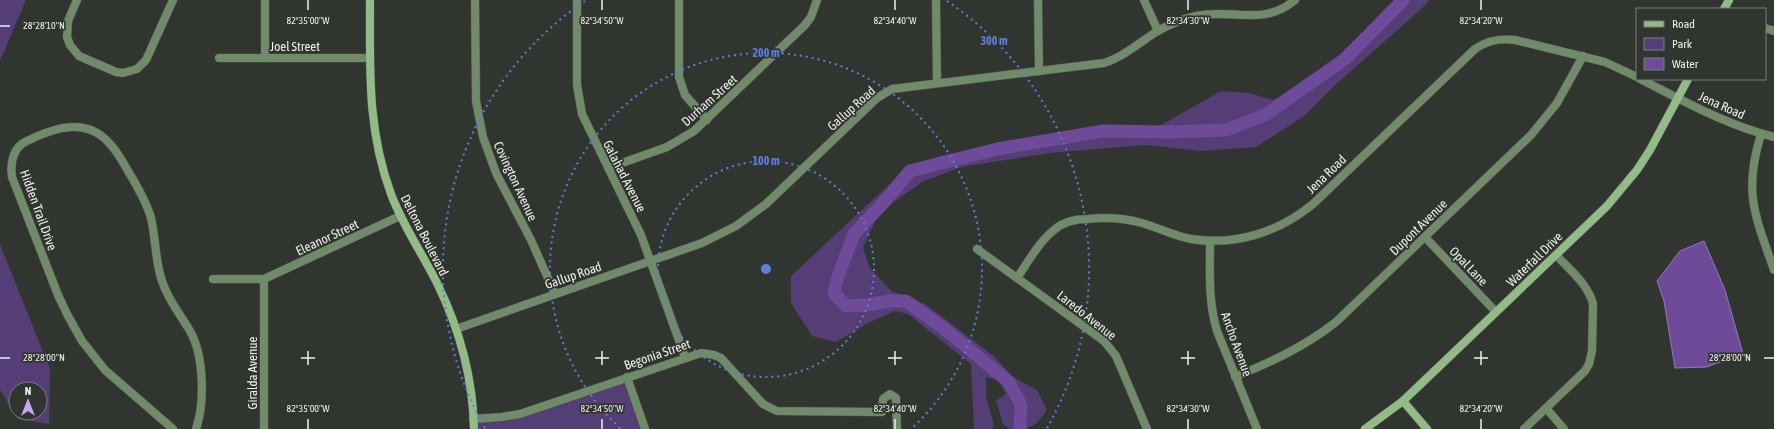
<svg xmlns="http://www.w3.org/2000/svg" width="1774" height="429" viewBox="0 0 1774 429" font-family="'Asap Condensed',sans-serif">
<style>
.green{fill:#553d75;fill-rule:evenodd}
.water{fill:#6d4b99;stroke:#937cb2}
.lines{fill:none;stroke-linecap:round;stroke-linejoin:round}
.river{stroke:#6d4b99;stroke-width:13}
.street-casing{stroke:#4f534d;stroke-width:9}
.secondary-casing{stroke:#4f534d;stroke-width:9}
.street{stroke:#718a6a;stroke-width:8}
.secondary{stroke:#92bb87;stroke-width:8}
.ticks{fill:none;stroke:#edf0ec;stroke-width:1.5}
.ring{fill:none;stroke:#5b7fde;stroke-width:2;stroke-dasharray:2 4}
.labels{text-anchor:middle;stroke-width:3.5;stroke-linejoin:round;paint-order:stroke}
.street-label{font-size:13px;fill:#edf0ec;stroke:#31352f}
.ticks-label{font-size:10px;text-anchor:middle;fill:#edf0ec;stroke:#31352f;stroke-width:3.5;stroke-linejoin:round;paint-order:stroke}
.centre{fill:#5b7fde;stroke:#31352f;stroke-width:2}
.ring-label{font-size:12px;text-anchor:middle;font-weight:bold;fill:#5b7fde;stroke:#31352f;stroke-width:3.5;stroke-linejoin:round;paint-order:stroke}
</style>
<rect width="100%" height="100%" fill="#31352f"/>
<g class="green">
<path d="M 0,0 L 26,0 L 0,61 Z"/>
<path d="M 1396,0 L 1430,0 L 1419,11 L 1334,86 L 1304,116 L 1256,147 L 1201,151 L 1146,145 L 1050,153 L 961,167 L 924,181 L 879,212 L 863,248 L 870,268 L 891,291 L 925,304 L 995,357 L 1013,377 L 1037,390 L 1047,410 L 1037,423 L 1026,429 L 1010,429 L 1003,424 L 996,401 L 1006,394 L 999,381 L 986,377 L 986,397 L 993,421 L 993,429 L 974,429 L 971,364 L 908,314 L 895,311 L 870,322 L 836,342 L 812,336 L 791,303 L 791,276 L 893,181 L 913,164 L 944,155 L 1034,142 L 1156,128 L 1221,91 L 1249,93 L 1273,100 L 1314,79 Z"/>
<path d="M 0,244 L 50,369 L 49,424 L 18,419 L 0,390 ZM 16,389 L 40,389 L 40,413 L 16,413 Z"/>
<path d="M 628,372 L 648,429 L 477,429 L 477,420 L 563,403 Z"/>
</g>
<path class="water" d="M 1704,241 L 1725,290 L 1743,354 L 1706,367 L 1675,368 L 1664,301 L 1657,281 L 1680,251 Z"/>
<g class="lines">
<path class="river" d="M 1020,429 L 1021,405 L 1009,382 L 942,327 L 906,301 L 889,301 L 867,305 L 846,306 L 834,293 L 838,276 L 854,234 L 884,202 L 910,171 L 997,149 L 1103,131 L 1170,132 L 1226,130 L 1265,115 L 1345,59 L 1403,0"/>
<g class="street-casing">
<g id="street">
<path d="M 77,0 L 68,21 L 67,37 L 70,45 L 79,56 L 116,72 L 123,73 L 137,69 L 146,60 L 173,0"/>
<path d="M 475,0 L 476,101 L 483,137 L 496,173 L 531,240 L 555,294"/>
<path d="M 577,0 L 577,85 L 582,114 L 641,235 L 685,357"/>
<path d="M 679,0 L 679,77 L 685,95 L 707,120"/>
<path d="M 936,0 L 937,83"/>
<path d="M 1038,0 L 1039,71"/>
<path d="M 1144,0 L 1158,31"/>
<path d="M 1765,28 L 1774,31"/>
<path d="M 219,58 L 370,58"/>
<path d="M 265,58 L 265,0"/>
<path d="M 1640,79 C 1684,101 1726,125 1774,137"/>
<path d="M 1761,134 C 1743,193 1755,215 1774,270"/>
<path d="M 608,168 L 667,147 L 694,131 L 805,25 L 811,17 L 817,0"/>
<path d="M 1425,237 L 1496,312"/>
<path d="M 1210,241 C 1210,272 1208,301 1217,331 L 1257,429"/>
<path d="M 977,249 L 1104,341 L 1116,356 L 1147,429"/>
<path d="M 1017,278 C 1028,262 1039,242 1054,230 C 1064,221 1075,219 1088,219 C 1106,217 1124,218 1142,223 C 1159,228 1174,236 1191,239 C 1236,246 1279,232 1313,204 L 1475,49 C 1488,40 1500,38 1515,40 L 1605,62 L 1637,77"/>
<path d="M 213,279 L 264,279 L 400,216"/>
<path d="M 456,329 L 702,243 L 736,226 L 766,204 L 877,98 L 892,89 L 1104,63 C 1123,57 1139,43 1156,32 C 1168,25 1182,19 1196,16 C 1233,8 1263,27 1295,0"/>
<path d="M 627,377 L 645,429"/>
<path d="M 1235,377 C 1273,361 1304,347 1336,322 L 1531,135 L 1557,103 L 1583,56"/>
<path d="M 1546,408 L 1564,429"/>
<path d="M 473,419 L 502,417 L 520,414 L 701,353 L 714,355 L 721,358 L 763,404 L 777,411 L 882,412 L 883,399 L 890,394 L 896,398 L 897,429"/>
<path d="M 173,429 L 105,370 L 82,341 L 67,314 L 58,295 L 12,177 C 10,163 13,147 27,141 C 55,127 87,117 110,144 C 117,151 122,161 127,169 C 136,185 146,200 151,218 C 156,239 155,261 162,281 C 168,300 180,314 190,331 C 204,355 205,403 196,429"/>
<path d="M 264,429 L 264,279"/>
<path d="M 1524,429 L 1585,371 L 1589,364 L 1592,351 L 1593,304 C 1588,284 1570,270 1556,255"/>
</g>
</g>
<g class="secondary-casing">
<g id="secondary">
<path d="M 370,0 C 370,69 367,129 391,194 C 403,226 422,253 437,283 C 459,328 473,379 474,429"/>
<path d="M 1724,9 L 1729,0"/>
<path d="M 1403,401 L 1427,429"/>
<path d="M 1365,429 L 1403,401 L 1607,206 L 1637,170 L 1650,150 L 1688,79"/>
</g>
</g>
<use href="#street" class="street"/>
<use href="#secondary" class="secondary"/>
</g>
<path class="ticks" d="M 308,0 L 308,10M 602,0 L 602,10M 895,0 L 895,10M 1188,0 L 1188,10M 1481,0 L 1481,10M 0,26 L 10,26M 308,351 L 308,365M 602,351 L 602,365M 895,351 L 895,365M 1188,351 L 1188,365M 1481,351 L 1481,365M 0,358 L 10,358M 301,358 L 315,358M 595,358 L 609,358M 888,358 L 902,358M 1181,358 L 1195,358M 1474,358 L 1488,358M 1764,358 L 1774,358M 308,419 L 308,429M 602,419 L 602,429M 895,419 L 895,429M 1188,419 L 1188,429M 1481,419 L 1481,429"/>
<g class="ring">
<circle cx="766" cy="269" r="108"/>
<path d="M620 428A216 216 0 1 1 912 428"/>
<path d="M485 428A323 323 0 0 1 585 1M947 1A323 323 0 0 1 1047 428"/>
</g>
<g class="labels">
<g class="street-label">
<text x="295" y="51">Joel Street</text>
<text transform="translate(709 100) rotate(-42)" y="5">Durham Street</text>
<text transform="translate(1722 105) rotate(24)" y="5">Jena Road</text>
<text transform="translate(851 108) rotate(-42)" y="5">Gallup Road</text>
<text transform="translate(1326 174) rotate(-44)" y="5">Jena Road</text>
<text transform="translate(625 176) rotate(63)" y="5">Galahad Avenue</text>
<text transform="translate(516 181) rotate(65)" y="5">Covington Avenue</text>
<text transform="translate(39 210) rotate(70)" y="5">Hidden Trail Drive</text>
<text transform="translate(1418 227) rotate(-44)" y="5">Dupont Avenue</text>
<text transform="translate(425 235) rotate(63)" y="5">Deltona Boulevard</text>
<text transform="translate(327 237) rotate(-25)" y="5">Eleanor Street</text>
<text transform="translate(1534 259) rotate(-44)" y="5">Waterfall Drive</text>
<text transform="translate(1469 266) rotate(46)" y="5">Opal Lane</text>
<text transform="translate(573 275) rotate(-19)" y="5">Gallup Road</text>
<text transform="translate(1087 315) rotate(38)" y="5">Laredo Avenue</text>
<text transform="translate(1237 344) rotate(70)" y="5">Ancho Avenue</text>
<text transform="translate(657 354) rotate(-19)" y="5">Begonia Street</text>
<text transform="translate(252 373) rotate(-90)" y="5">Giralda Avenue</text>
</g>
</g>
<g class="ticks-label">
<text x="308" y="24">82°35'00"W</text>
<text x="602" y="24">82°34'50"W</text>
<text x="895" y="24">82°34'40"W</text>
<text x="1188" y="24">82°34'30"W</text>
<text x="1481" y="24">82°34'20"W</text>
<text x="44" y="29">28°28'10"N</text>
<text x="44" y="361">28°28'00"N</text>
<text x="1730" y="361">28°28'00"N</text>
<text x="308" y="412">82°35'00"W</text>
<text x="602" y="412">82°34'50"W</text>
<text x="895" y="412">82°34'40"W</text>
<text x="1188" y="412">82°34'30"W</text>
<text x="1481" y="412">82°34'20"W</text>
</g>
<circle cx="766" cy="269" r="6" class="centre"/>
<g class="ring-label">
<text x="994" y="45">300 m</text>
<text x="766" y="57">200 m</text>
<text x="766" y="165">100 m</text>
</g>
<rect x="1636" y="8" width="130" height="72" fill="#31352f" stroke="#7c807b"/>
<rect x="1644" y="21" width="20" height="6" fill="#92bb87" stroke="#7c807b"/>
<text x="1672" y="28" font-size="12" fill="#edf0ec">Road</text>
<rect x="1644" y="38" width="20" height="12" fill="#553d75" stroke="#7c807b"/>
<text x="1672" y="48" font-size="12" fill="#edf0ec">Park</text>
<rect x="1644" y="58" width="20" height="12" fill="#6d4b99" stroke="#7c807b"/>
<text x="1672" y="68" font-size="12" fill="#edf0ec">Water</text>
<g transform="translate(28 401)"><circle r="19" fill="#31352f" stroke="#7c807b"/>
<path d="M0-3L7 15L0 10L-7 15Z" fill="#c4a7f1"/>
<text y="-6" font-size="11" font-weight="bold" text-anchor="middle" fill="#edf0ec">N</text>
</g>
</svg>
